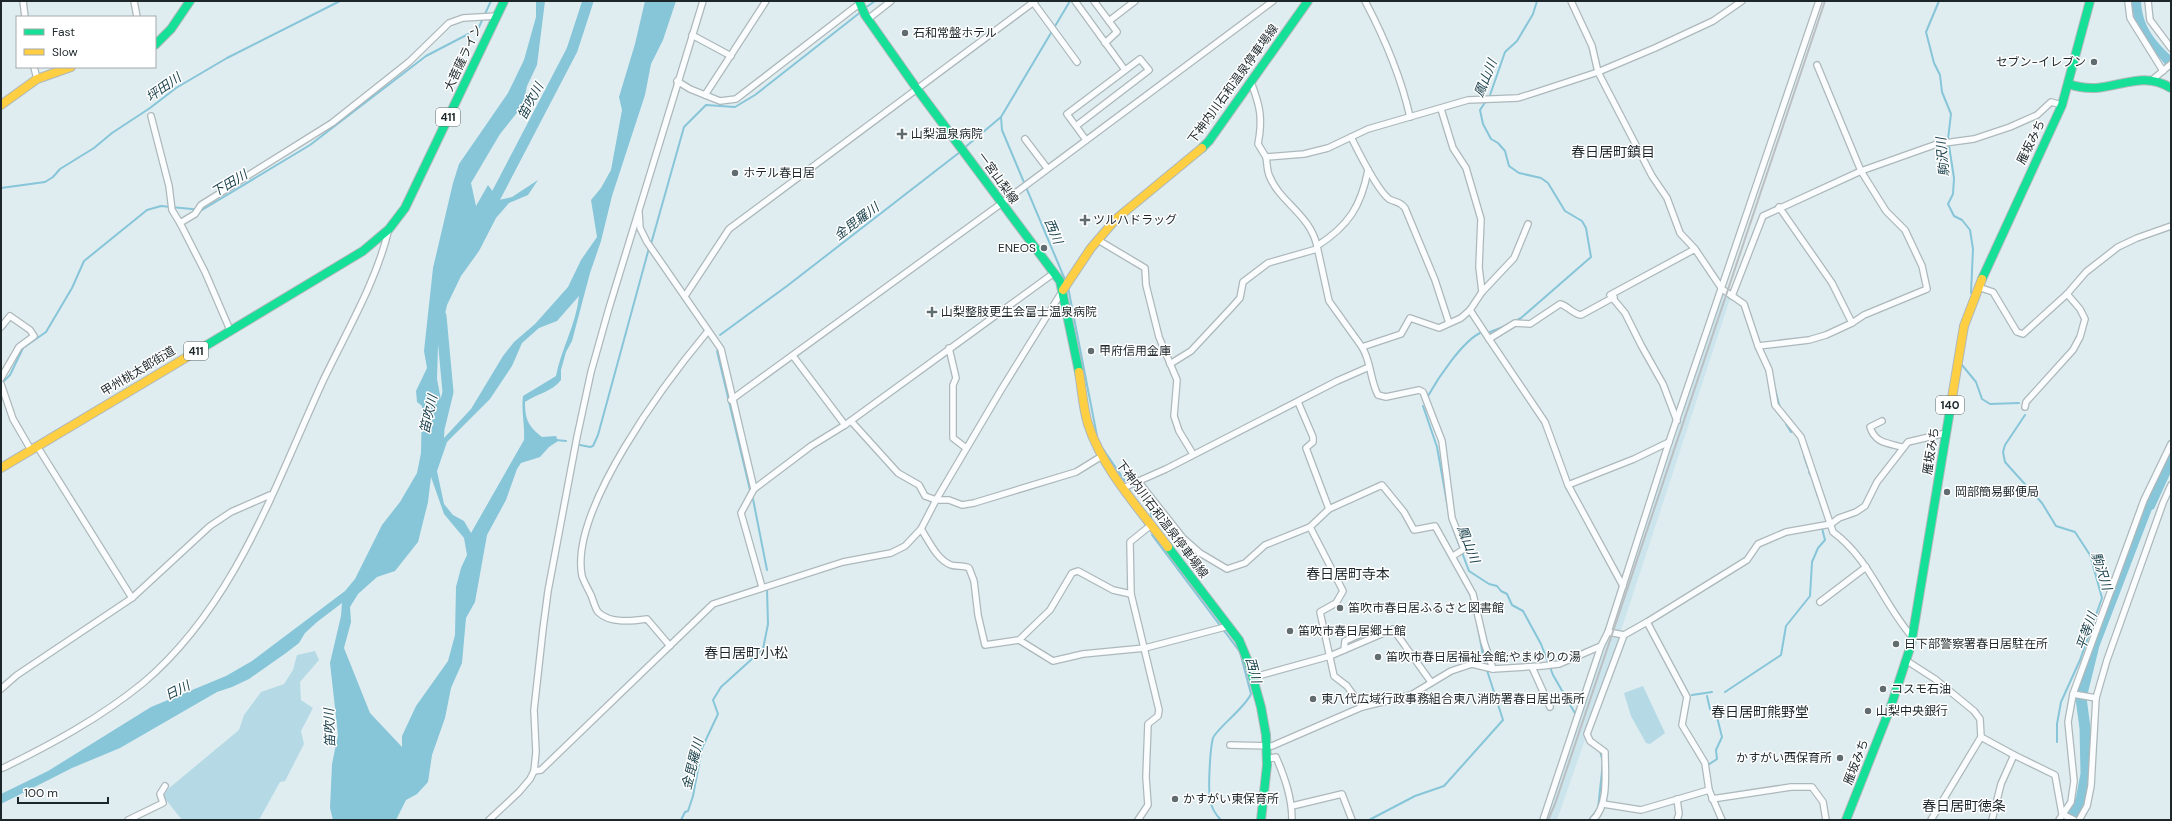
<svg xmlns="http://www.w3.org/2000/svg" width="2172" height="821" viewBox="0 0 2172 821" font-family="'DM Sans','Noto Sans JP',sans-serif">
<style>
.built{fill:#cce5ed}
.green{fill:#b5dae6}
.water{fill:#87c5d8;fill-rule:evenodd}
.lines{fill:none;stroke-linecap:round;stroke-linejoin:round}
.stream{stroke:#87c5d8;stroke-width:2}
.river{stroke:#87c5d8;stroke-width:11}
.street-casing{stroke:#adb8bb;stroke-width:8}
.fast-casing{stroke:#adb8bb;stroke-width:10}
.slow-casing{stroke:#adb8bb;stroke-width:10}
.street{stroke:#fafcfd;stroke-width:5.5}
.fast{stroke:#16e098;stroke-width:8}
.slow{stroke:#ffcf43;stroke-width:8}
.rail{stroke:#bbbfc1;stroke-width:2}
.poi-dot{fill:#616c70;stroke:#fff;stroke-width:1.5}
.labels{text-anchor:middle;stroke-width:3;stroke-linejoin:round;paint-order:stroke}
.shield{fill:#fff;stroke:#61686a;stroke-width:1}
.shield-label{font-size:11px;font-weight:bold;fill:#1d272a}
.poi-label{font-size:12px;fill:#1d272a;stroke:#fff;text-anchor:start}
.street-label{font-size:12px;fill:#1d272a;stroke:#fff}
.water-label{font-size:13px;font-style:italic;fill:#183f4a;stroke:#fff}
.quarter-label{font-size:14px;fill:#1d272a;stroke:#fff}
</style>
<rect width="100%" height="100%" fill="#dfedf1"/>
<path class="built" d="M 1723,293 L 1730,299 L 1587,734 L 1557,820 L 1543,820 L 1579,715 L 1612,629 Z"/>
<g class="green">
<path d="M 315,651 L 319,660 L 300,682 L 301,700 L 313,708 L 301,731 L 304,744 L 285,781 L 280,782 L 259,820 L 182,820 L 163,796 L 168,789 L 239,730 L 244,715 L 261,692 L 284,684 L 293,670 L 297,655 Z"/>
<path d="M 1643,686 L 1665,733 L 1650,744 L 1646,743 L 1631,716 L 1624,693 Z"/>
</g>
<g class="water">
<path d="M 536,1 L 545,1 L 537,65 L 527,86 L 523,105 L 500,134 L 471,183 L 476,206 L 488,185 L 499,200 L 512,197 L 538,180 L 528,195 L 509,203 L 496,218 L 479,251 L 461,276 L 447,305 L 438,346 L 437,379 L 445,421 L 444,438 L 471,409 L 503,356 L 514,342 L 535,324 L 568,287 L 581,260 L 597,237 L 591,200 L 601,188 L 611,170 L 622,110 L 619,97 L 635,44 L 645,1 L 676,1 L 663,40 L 651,64 L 645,95 L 612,196 L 601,241 L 590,273 L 572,341 L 566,352 L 561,370 L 561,380 C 552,392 538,393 525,402 C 525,419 528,426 542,437 L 556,436 L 558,441 L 549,447 L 540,457 L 521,463 L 517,469 L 506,500 L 487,535 L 475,602 L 466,618 L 462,663 L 451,688 L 445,718 L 432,755 L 428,782 L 417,794 L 406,800 L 396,820 L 333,820 L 330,808 L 332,764 L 338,735 L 330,663 L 341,616 L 342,603 L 317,622 L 305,633 L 299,643 L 286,653 L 249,679 L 232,687 L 217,692 L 120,748 L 72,768 L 1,804 L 1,794 L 48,771 L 151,707 L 226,676 L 252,661 L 345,591 L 355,579 L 382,525 L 400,502 L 417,473 L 421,453 L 422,406 L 417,402 L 416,391 L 427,368 L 424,351 L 433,268 L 453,183 L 459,164 L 508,93 L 524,60 L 536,17 ZM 579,296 C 576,325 561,349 556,376 L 523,396 C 521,411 525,425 524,440 L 471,533 L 464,521 L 453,515 L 444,504 L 437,471 L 447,442 L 490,399 L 512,366 L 522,343 L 539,328 L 557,321 ZM 431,477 L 444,514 L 464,538 L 467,555 L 461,568 L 456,587 L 455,635 L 448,661 L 416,706 L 402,736 L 402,747 L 370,713 L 344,648 L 351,622 L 350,607 L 358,594 L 377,577 L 395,571 L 418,542 L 428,502 Z"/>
<path d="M 2131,1 L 2141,1 C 2142,25 2154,40 2171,56 L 2171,71 C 2153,50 2133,30 2131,1 Z"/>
<path d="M 2171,448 L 2171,472 L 2154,509 L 2140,513 Z"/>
</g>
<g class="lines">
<g class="stream">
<path d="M 1939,1 L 1926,32 L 1934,63 L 1940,75 L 1942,92 L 1951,114 L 1948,139 L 1954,178 L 1953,194 L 1948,204 L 1954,216 L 1962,220 L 1970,230 L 1973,249 L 1971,293"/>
<path d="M 865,8 L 875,1"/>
<path d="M 1489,98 L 1505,52 L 1517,41 L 1533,14 L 1537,1"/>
<path d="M 1486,101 L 1480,110 L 1483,124 L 1491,139 L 1498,143 L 1505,151 L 1509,166 L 1519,173 L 1541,178 L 1548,183 L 1565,211 L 1582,221 L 1586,228 L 1591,257 L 1521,318 L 1515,321"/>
<path d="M 1001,117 L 1002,130 L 1007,142 L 1066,282"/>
<path d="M 963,149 L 1001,117 L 1070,1"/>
<path d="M 1,188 L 45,182 L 53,177 L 60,169 L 94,148 L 112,133 L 150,108 L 176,88 L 227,58 L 340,1"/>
<path d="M 651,244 L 684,127 L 706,105 L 735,107 L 755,95 L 862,11"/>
<path d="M 1068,287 L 1097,436"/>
<path d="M 1490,332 L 1508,325"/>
<path d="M 720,335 L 787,286 L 960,152"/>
<path d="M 717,351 L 750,490"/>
<path d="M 1962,365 L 1976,382 L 1982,399 L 1990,404 L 2019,403"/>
<path d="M 2,383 L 10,375 L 23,348 L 46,332 L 72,288 L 84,261 L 147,210 L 161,206 L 202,210 L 310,145 L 426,56 L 478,29 L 491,1"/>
<path d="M 1775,389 L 1780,408"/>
<path d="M 1428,396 C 1438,378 1462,342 1480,333"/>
<path d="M 1423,406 L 1437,447 L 1449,514"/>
<path d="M 2025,415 L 2005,445 L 2003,452 L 2005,462 L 2042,503 L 2056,526 L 2075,532 L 2090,555 L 2102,598 L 2080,660 L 2061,702 L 2057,724 L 2057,742"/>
<path d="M 1786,424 L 1791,432"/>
<path d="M 556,440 L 566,441"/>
<path d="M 580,445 L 590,447 L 593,446 L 598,435 L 649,248"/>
<path d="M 1103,449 L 1125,481"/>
<path d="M 1804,456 L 1808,468"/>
<path d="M 1809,472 L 1811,476"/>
<path d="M 1813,481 L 1818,497"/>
<path d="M 1134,486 L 1151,509 L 1151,518"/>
<path d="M 753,499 L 767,570"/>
<path d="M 1452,526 L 1469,571 L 1489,584 L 1497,586 L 1501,591 L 1507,594 L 1512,605 L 1523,611 L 1541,644 L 1553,675 L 1576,715"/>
<path d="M 1152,535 L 1240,652 L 1251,694 C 1244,709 1217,728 1213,738 C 1210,749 1208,787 1210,799 C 1211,807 1215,814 1221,820"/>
<path d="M 1461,578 L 1471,596"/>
<path d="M 1725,692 L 1781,655 L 1786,626 L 1810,596 L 1812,562 L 1818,548 L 1825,540 L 1822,528"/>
<path d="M 1692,695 L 1712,692"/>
<path d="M 1707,696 L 1710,709 L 1717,717 L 1722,737 L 1716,750 L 1717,759 L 1708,765"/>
<path d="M 681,820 L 685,812 L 688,811 L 693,796 L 702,748 L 718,714 L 713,700 L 721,687 L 763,649 L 768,624 L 767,589"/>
<path d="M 1369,820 L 1415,796 L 1444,786 L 1503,720 L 1484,661 L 1477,622"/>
<path d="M 1589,820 L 1598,809 L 1603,762 L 1600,751"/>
</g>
<g class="river">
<path d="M 489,209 L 572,50 L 588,1"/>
<path d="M 440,425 L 448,392 L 441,316"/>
<path d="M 2070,820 L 2081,800 L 2086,774 L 2085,728 L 2081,698 L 2094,645 L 2150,499"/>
</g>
<g class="street-casing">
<g id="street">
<path d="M 23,1 L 25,17"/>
<path d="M 134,1 L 137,17"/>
<path d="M 1075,1 L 1125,70"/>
<path d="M 1094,1 L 1117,32 L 1105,43"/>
<path d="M 1365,1 C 1384,37 1401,77 1410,117"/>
<path d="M 1571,1 L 1592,46 L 1598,72 L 1652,176 L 1667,198 L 1680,233 L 1695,249"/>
<path d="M 2128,1 L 2130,18 L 2163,71"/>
<path d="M 2148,1 L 2150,20 L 2171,48"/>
<path d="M 1033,2 L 1077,62"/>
<path d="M 868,19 L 891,1"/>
<path d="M 1109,21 L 1135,1"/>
<path d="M 692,35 L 731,56"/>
<path d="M 34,67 L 37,79"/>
<path d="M 2152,80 L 2171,64"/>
<path d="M 677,81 L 690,89 L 720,101 L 736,99 L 859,4"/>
<path d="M 1251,82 C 1260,106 1263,118 1258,144 L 1266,157"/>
<path d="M 705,95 L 766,1"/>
<path d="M 1441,109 L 1453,148 L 1466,168 L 1481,219 L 1479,267 L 1482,292"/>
<path d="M 151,116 L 169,186 L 172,210 L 180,223"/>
<path d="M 1076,126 L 1149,70 L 1140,59 L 1067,114 L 1086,140"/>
<path d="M 1351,137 C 1358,151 1377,190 1389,199 C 1396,203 1400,201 1405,208 L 1435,280 L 1449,323"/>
<path d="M 1025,139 L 1047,168"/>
<path d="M 1779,207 L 1832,283 L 1852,323"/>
<path d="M 639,213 L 640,228 L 647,242 L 721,349 L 754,489"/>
<path d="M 1098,240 L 1145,268 L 1146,285 L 1159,337 L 1177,380 L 1174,416 L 1179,431 L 1193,454"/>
<path d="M 1317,246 C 1310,214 1279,202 1269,175 C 1267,170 1267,162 1266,157 L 1304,154 L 1328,148 L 1368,129 L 1468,100 L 1518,98 L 1534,93 L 1598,72 L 1655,48 L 1713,21 L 1742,1"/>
<path d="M 1978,287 L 1993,292 L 2017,332 L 2023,334 L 2067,294 L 2086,272 L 2118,247 L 2137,238 L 2171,226"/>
<path d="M 685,296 L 729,229 L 1035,1"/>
<path d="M 1732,296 L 1763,216 L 1861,171 L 1937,144 L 1974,139 L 2010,127 L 2037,115 L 2051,102 L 2062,105"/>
<path d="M 1470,310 L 1482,292 L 1514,258 L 1528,224"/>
<path d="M 1,327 L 10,316 L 30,330 L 34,336 L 19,347 L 1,378"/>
<path d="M 230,330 L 205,272 L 180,223 L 195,214 L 201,205 L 332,123 L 409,62 L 449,23 L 463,18 L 497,16"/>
<path d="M 1489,339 L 1545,422 L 1568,485 L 1623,586"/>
<path d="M 1758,346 L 1809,340 L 1826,335 L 1852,323 L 1864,315 L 1927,289 L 1922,266 L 1905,230 L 1886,211 L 1861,171 L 1817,65"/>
<path d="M 1362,347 L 1329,301 L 1317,246 C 1348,226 1361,207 1368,170"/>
<path d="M 949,348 L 956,378 L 953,385 L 953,438 L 966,448"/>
<path d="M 793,356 L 845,425"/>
<path d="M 1170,364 L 1191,351 L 1232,307 L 1240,298 L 1243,282 L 1268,263 L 1317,249"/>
<path d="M 1,384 L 13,419 L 31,450"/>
<path d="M 731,400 L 1002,203 L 1273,1"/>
<path d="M 1298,402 L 1313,437 L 1313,442 L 1306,448 L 1329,509"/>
<path d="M 2025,407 L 2026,402 L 2073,350 L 2080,337 L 2085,319 L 2080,309 L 2067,294"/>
<path d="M 851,421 L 898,473 L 919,485 L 925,496 L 936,500 L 949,500 L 962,505 L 974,503 L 1076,472 L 1102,456"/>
<path d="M 1677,421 L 1663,384 L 1641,345 L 1625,313 L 1610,295 L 1695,249 L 1722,289 L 1744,304 L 1758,346 L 1769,370 L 1775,405 L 1801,437 L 1833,532 C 1870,559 1883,604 1913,638"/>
<path d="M 1882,421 L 1870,427 C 1875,443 1887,443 1902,447"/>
<path d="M 37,446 L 132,598"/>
<path d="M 1138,481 L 1183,538 L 1200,553 L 1227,569 L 1245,563 L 1265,545 L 1310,527 L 1329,509 L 1382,485 L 1404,512 L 1414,530 L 1435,526 L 1473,594 L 1484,642 L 1493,669"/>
<path d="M 1568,485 L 1634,459 L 1669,442"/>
<path d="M 1123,488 L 1166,469 L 1337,381 L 1369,367"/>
<path d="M 921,529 C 929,541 937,560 951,565 C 957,567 963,565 969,568 L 974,581 L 978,615 L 985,645 L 1019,640 L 1050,610 L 1072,573 L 1078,571 L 1113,590 L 1131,594"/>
<path d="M 1453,556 L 1464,549 L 1452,518 L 1442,441 L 1423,392 L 1419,390 L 1386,397 L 1378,395 C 1370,380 1371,361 1362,347 L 1401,334 L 1410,318 L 1439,328 L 1461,318 L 1470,310 L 1489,339 L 1515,323 L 1530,324 L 1560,304 C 1568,306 1573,314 1581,315 L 1614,297"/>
<path d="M 762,587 L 741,513 L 754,489 L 811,446 L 845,425 L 1054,273"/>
<path d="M 1820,602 L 1866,567"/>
<path d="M 1647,622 L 1687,697 L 1682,725 L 1705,763 L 1709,790 L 1722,820"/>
<path d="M 1608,632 L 1624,635 L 1647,622 L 1747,560 L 1758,544 L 1786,532 L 1831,524 L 1839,518 L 1856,512 L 1865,506 L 1877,482 L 1908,442 L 1946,433"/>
<path d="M 1019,640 L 1053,661 L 1083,654 L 1145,648 L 1229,626"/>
<path d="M 670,646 L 647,619 C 633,621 610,624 598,612 C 595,608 593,600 591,595 C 588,589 584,582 582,576 C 569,510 667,380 708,331"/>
<path d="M 1344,650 L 1345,641 L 1371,629 L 1380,634"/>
<path d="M 1907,661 L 1935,679 L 1974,711 L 1980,719 L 1981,737 L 1931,820"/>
<path d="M 1532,667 L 1550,707"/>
<path d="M 1254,677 L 1330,656 L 1393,629 L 1431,682"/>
<path d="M 1,689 L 17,675 L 132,598 L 210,526 L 231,512 L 270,495"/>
<path d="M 2073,694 L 2096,698"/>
<path d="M 1362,707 L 1411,695 L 1451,671 L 1472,664 L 1493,669 L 1542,666 L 1559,664 L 1601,646 L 1608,632 L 1669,442 L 1819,1"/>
<path d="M 1981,737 L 2014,755 L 2055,775 L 2062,814 L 2074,820"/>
<path d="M 1230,745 L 1272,746 L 1362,707 L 1347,686 L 1334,676 L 1320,612 L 1336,603 L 1343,591 L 1310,527"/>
<path d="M 1267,759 L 1276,757 C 1285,778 1292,798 1292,820"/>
<path d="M 3,768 C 52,744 100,718 143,683 C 234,606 274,488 322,383 C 345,334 375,285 388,232"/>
<path d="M 534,771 L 541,770 L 713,604 L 843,562 L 891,553 L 905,546 L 921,529 L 936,500 L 1001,390 L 1063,290"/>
<path d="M 1712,799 L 1791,787 L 1812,787 L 1823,802 L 1826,820"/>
<path d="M 1603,804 L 1641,810 L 1709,790"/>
<path d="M 1292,806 L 1342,794 L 1352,820"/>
<path d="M 128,820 L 163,803 L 160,794 L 165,786"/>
<path d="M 489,820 L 519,792 L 530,779 L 534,771 L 536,752 L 534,710 L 543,629 L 548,591 L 577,437 L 591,372 L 609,308 L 703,1"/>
<path d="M 1138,820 L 1148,805 L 1146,777 L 1148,724 L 1158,716 L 1159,710 L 1131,594 L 1130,542 L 1151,525"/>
<path d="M 1543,820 L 1601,646"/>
<path d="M 1593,820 C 1609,805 1605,773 1605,752 L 1590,741 L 1587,734 L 1624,635"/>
<path d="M 1677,820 L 1679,814 L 1677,799"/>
<path d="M 1992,820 L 2001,784 L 2014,755"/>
<path d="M 2059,820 L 2071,802 L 2074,781 L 2068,722 L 2073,694 L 2144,500 L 2171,444"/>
<path d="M 2079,820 L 2087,806 L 2091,786 L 2096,698 L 2107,660 L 2163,503 L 2171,485"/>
</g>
</g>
<g class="fast-casing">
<g id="fast">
<path d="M 859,1 L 865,15 L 917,89 L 1060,281 L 1079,372"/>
<path d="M 155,45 L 171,29 L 190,1"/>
<path d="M 2069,84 C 2110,99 2135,66 2171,88"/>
<path d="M 1202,148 L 1209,141 L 1308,1"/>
<path d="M 1982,279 L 2062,105 L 2090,1"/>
<path d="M 197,351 L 363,251 L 389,229 L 405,208 L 504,1"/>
<path d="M 1168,547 L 1239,640 L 1249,664 L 1261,707 L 1266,735 L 1267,765 L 1261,820"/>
<path d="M 1846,820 L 1891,706 L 1911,645 L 1951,404"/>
</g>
</g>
<g class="slow-casing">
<g id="slow">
<path d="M 1,105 L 37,79 L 71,67"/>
<path d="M 1063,290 L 1091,248 L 1116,219 L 1202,148"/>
<path d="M 1079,372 C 1082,389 1083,408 1088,424 C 1103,470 1139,508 1168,547"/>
<path d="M 1951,404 L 1964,326 L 1982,279"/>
<path d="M 1,468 L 197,351"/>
</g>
</g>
<use href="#street" class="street"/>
<use href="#fast" class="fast"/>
<use href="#slow" class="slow"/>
<path class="rail" d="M 1548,820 L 1555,804 L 1825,1"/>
</g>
<g class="poi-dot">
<circle cx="905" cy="33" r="4"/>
<circle cx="2094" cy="62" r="4"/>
<path d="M900 128h4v4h4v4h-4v4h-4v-4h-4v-4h4z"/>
<circle cx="735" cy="173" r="4"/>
<path d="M1083 214h4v4h4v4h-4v4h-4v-4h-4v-4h4z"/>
<circle cx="1044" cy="248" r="4"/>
<path d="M930 306h4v4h4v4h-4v4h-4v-4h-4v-4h4z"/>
<circle cx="1091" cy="351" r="4"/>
<circle cx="1947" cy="492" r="4"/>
<circle cx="1340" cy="608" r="4"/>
<circle cx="1290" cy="631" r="4"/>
<circle cx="1896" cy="644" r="4"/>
<circle cx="1378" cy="657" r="4"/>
<circle cx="1883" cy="689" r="4"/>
<circle cx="1313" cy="699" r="4"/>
<circle cx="1868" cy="711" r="4"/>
<circle cx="1840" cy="758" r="4"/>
<circle cx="1175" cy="799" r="4"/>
</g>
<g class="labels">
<g class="shield">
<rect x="436" y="108" width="24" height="18" rx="3"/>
<rect x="184" y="342" width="24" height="18" rx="3"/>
<rect x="1936" y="396" width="28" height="18" rx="3"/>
</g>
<g class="shield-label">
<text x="448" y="121">411</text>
<text x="196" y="355">411</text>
<text x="1950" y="409">140</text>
</g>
<g class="poi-label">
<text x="913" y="37">石和常盤ホテル</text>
<text x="2086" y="66" text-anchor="end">セブン-イレブン</text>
<text x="911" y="138">山梨温泉病院</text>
<text x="743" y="177">ホテル春日居</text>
<text x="1093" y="224">ツルハドラッグ</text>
<text x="1036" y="252" text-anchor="end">ENEOS</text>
<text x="941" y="316">山梨整肢更生会富士温泉病院</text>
<text x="1099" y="355">甲府信用金庫</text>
<text x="1955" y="496">岡部簡易郵便局</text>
<text x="1348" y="612">笛吹市春日居ふるさと図書館</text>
<text x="1298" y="635">笛吹市春日居郷土館</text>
<text x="1904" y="648">日下部警察署春日居駐在所</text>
<text x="1386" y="661">笛吹市春日居福祉会館;やまゆりの湯</text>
<text x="1891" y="693">コスモ石油</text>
<text x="1321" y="703">東八代広域行政事務組合東八消防署春日居出張所</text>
<text x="1876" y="715">山梨中央銀行</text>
<text x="1832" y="762" text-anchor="end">かすがい西保育所</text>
<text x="1183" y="803">かすがい東保育所</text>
</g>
<g class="street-label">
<text transform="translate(463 58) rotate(-65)" y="4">大菩薩ライン</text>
<text transform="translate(1233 84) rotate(-54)" y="4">下神内川石和温泉停車場線</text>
<text transform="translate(2031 142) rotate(-64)" y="4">雁坂みち</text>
<text transform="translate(998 178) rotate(54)" y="4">一宮山梨線</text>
<text transform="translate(138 371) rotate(-31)" y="4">甲州桃太郎街道</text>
<text transform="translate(1931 451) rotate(-81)" y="4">雁坂みち</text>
<text transform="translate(1162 519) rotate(53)" y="4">下神内川石和温泉停車場線</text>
<text transform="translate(1856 762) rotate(-69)" y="4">雁坂みち</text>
</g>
<g class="water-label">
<text transform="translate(1485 78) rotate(-68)" y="5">鳳山川</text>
<text transform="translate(163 87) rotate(-35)" y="5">坪田川</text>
<text transform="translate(530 101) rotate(-62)" y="5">笛吹川</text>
<text transform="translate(1942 157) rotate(-95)" y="5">駒沢川</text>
<text transform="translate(229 183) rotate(-31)" y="5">下田川</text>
<text transform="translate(856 221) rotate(-37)" y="5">金毘羅川</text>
<text transform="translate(1054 231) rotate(67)" y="5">西川</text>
<text transform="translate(428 414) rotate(-77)" y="5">笛吹川</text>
<text transform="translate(1469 544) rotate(69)" y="5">鳳山川</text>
<text transform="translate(2102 571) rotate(72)" y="5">駒沢川</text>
<text transform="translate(2086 631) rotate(-71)" y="5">平等川</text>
<text transform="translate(1254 670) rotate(75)" y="5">西川</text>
<text transform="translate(177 690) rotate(-27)" y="5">日川</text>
<text transform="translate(329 728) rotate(-92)" y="5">笛吹川</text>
<text transform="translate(692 764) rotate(-76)" y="5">金毘羅川</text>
</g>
<g class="quarter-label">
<text x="1613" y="157">春日居町鎮目</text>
<text x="1348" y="579">春日居町寺本</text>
<text x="746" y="658">春日居町小松</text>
<text x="1760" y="717">春日居町熊野堂</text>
<text x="1964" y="811">春日居町徳条</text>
</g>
</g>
<rect width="2172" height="821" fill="none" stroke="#1d272a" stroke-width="4"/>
<rect x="16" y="16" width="140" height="52" fill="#ffffff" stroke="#a5a9aa"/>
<rect x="24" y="29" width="20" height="6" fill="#16e098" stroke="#a5a9aa"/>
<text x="52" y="36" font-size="12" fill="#1d272a">Fast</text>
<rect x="24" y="49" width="20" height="6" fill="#ffcf43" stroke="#a5a9aa"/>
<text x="52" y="56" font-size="12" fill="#1d272a">Slow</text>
<path d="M18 797v6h90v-6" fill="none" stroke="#1d272a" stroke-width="2"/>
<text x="24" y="797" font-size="12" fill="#1d272a" stroke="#ffffff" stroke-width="3" paint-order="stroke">100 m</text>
</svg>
